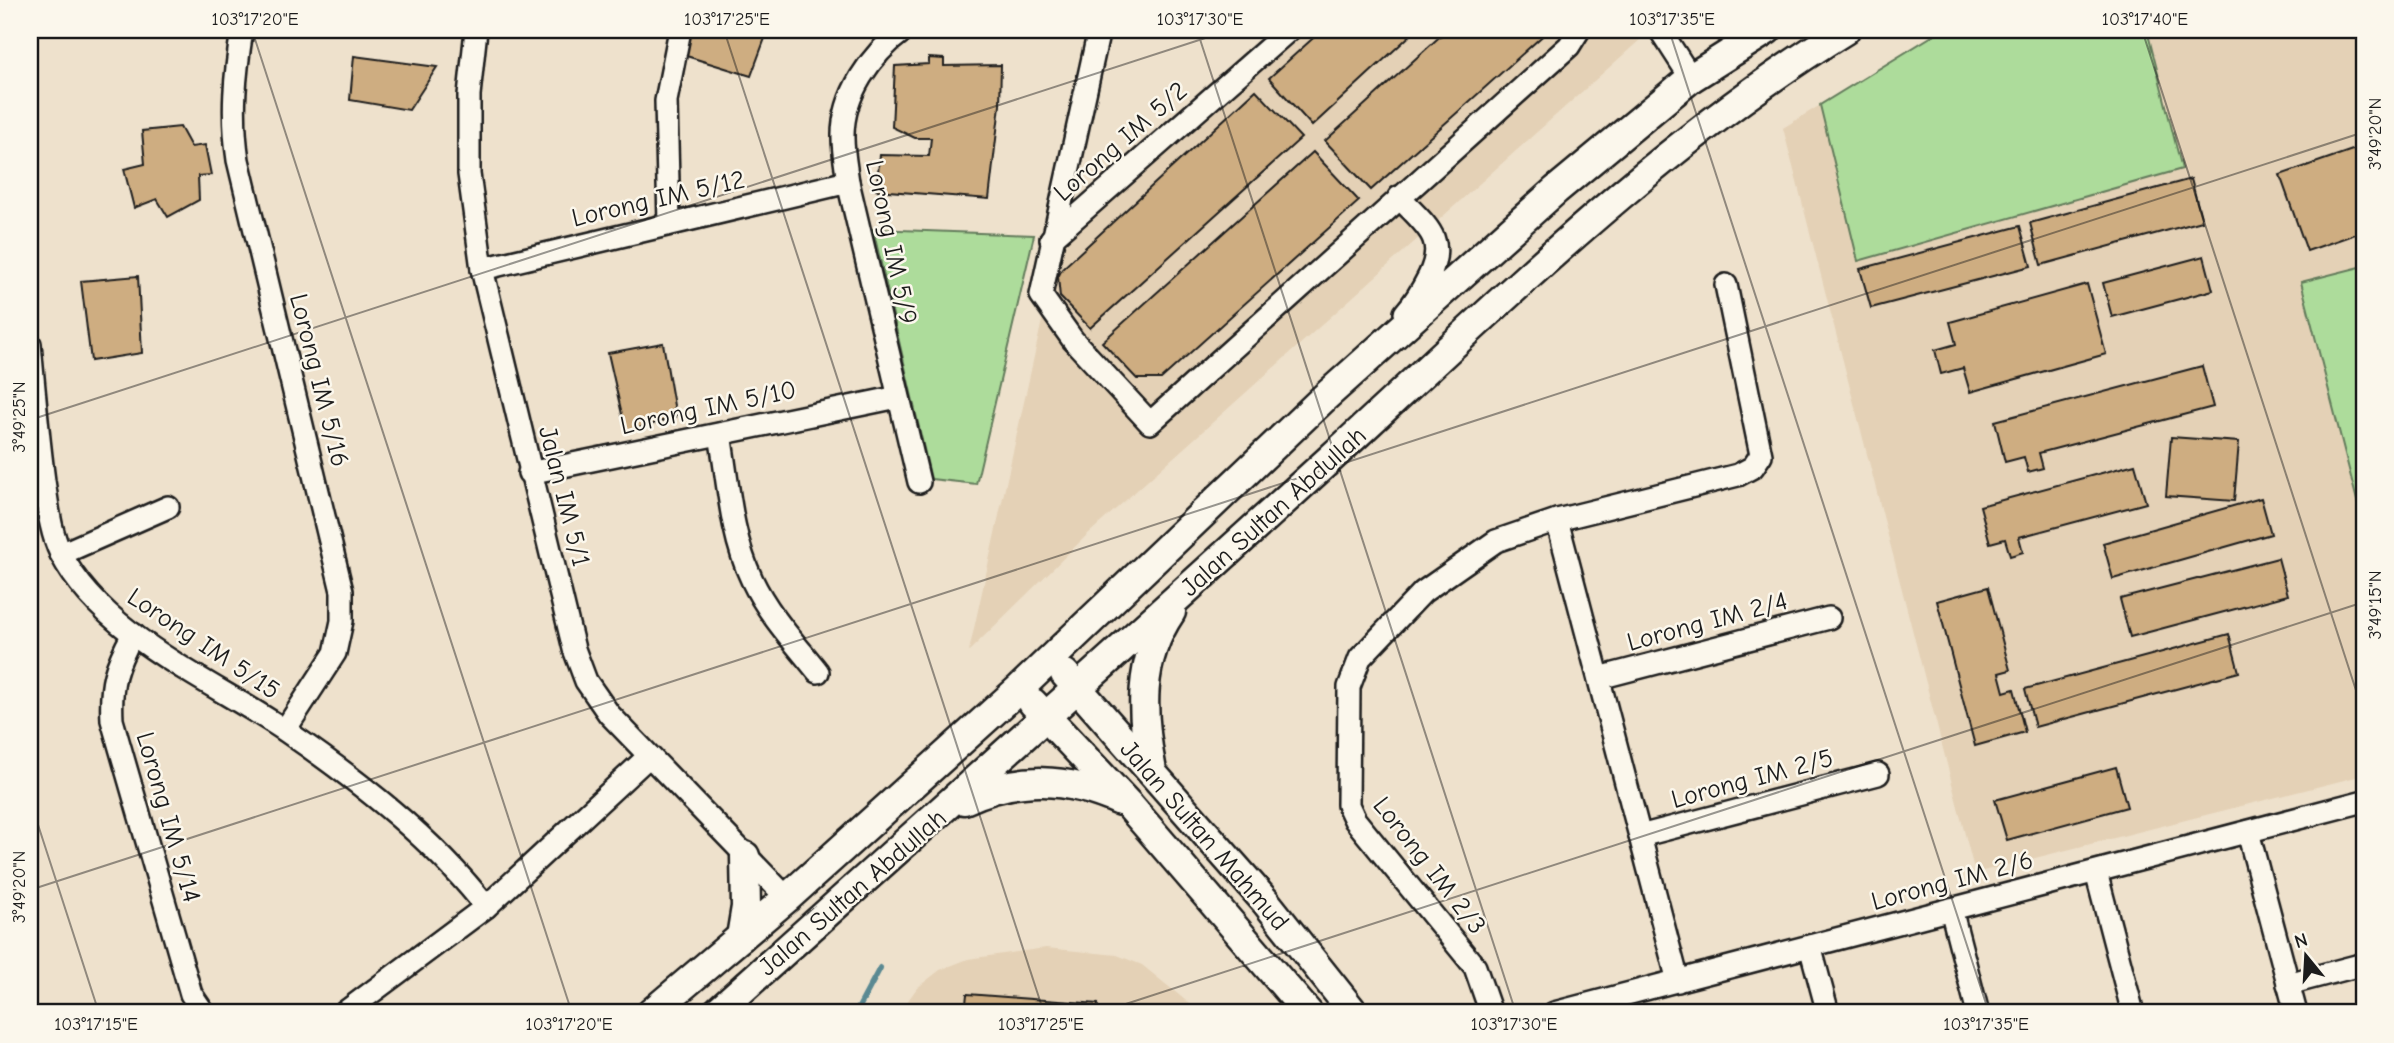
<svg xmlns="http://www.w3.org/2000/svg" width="2394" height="1043" viewBox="0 0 2394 1043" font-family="'Comic Neue',sans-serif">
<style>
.built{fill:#e4d1b6}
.green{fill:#addc9b;stroke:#647c5c;stroke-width:2}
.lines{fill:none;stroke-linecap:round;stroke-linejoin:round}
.stream{stroke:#5a8992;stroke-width:6}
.building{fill:#cead81;stroke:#1c1c1c;stroke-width:2}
.minor-casing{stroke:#1c1c1c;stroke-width:26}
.major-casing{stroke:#1c1c1c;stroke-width:33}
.minor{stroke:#fbf7ec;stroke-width:21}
.major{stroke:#fbf7ec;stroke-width:28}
.ticks{fill:none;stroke:#1c1c1c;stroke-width:2;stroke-opacity:0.45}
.labels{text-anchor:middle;stroke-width:5;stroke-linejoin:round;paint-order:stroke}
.street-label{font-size:26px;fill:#1c1c1c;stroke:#fbf7ec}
.neatline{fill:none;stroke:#1c1c1c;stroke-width:2.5}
.ticks-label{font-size:18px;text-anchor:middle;fill:#1c1c1c}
</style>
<rect width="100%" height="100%" fill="#eee1cc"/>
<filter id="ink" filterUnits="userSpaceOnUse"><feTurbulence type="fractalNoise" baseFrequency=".0143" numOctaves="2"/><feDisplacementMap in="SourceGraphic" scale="14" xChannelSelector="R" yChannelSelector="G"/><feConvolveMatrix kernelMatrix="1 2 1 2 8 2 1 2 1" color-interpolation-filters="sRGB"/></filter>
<g filter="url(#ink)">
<g class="built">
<path d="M 1271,30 L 1651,30 L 1088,534 L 969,651 L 1066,212 Z"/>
<path d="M 1942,30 L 2364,30 L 2364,775 L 1975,873 L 1783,128 Z"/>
<path d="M 1046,948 L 1117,955 L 1142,965 L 1190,1004 L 1197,1013 L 899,1013 L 917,988 L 940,970 L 968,959 Z"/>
</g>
<g class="green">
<path d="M 1942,30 L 2147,30 L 2182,169 L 1858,261 L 1820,105 Z"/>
<path d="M 873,229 L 1034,235 L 976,484 L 931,479 Z"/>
<path d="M 2364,266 L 2364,528 L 2301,282 Z"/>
</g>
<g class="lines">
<path class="stream" d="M 856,1013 L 880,968"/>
</g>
<g class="building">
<path d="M 689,30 L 768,30 L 751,76 L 680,54 Z"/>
<path d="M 1322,30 L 1416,30 L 1312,126 L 1269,78 Z"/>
<path d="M 1447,30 L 1549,30 L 1371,190 L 1325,141 Z"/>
<path d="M 354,56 L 437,67 L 409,110 L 350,100 Z"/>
<path d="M 929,58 L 944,59 L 944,66 L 1001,65 L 1000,105 L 989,199 L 876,190 L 880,155 L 929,156 L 931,138 L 915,138 L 892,127 L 895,66 L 929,64 Z"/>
<path d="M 1256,90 L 1301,138 L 1090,328 L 1060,297 L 1058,277 L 1062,269 Z"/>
<path d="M 180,127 L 191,147 L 205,145 L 211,175 L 198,176 L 199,200 L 168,217 L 157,199 L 134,208 L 124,169 L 145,164 L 142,131 Z"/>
<path d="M 2364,146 L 2364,231 L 2307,251 L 2280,175 Z"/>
<path d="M 1313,152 L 1359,201 L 1161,379 L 1137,379 L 1102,342 Z"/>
<path d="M 2191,179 L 2202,221 L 2041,265 L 2030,223 Z"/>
<path d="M 2020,226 L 2031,266 L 1871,308 L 1860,269 Z"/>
<path d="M 2204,256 L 2213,290 L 2112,317 L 2103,283 Z"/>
<path d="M 138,276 L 142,353 L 91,361 L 81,281 Z"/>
<path d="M 2087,284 L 2106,354 L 1970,392 L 1963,368 L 1941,374 L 1935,350 L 1956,344 L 1950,322 Z"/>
<path d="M 663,343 L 676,417 L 626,432 L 608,353 Z"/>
<path d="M 2202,366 L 2213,407 L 2039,453 L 2043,468 L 2028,472 L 2024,457 L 2005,462 L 1995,421 Z"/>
<path d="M 2171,437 L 2239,442 L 2234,501 L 2166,496 Z"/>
<path d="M 2135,464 L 2146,503 L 2019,537 L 2023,552 L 2010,556 L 2005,539 L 1990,543 L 1980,506 Z"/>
<path d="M 2261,498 L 2271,534 L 2113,579 L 2103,543 Z"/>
<path d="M 2278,558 L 2288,595 L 2130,637 L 2120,599 Z"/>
<path d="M 1988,587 L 2010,670 L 1999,673 L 2004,692 L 2014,689 L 2025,732 L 1975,746 L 1937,601 Z"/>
<path d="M 2229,634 L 2239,672 L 2035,727 L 2025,689 Z"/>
<path d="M 2116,767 L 2127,807 L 2007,840 L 1995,800 Z"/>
<path d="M 967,994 L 1098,1004 L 1097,1013 L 965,1013 Z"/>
</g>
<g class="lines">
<g class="minor-casing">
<g id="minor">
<path d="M 242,30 C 235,75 231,114 238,160 L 342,591 L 342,621 L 335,653 L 285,730"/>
<path d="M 476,30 L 469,95 L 469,174 L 482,269 L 574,649 L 586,681 L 609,714 L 787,898"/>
<path d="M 904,30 C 871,54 842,95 843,138 C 843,152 846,167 848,182 L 919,482"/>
<path d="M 1099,30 L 1041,295 L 1073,340 L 1150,423 L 1569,46 L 1579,30"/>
<path d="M 1660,30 L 1691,78"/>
<path d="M 1399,197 C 1424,225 1448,237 1429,276 C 1422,290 1416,301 1405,313"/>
<path d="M 669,224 L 666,101 L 680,30"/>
<path d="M 1051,239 L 1289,30"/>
<path d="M 482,269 L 848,182"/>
<path d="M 30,344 C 34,390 38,436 44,481 C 48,506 50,531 61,554 C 102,635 210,680 283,729 C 355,778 433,838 486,907"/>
<path d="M 720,434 C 728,482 731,536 752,580 C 768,614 795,643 818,672"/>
<path d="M 529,473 L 898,397"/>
<path d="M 1557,520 L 1678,981"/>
<path d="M 61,554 L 168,507"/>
<path d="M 133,634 C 115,667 110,683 112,720 L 191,994 L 204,1013"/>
<path d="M 1599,678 L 1829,618"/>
<path d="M 2248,832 L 2296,1013"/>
<path d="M 1640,836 L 1878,774"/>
<path d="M 2096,872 L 2133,1013"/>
<path d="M 1951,909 L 1978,1013"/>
<path d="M 1810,946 L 1828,1013"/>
<path d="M 2288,984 L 2364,964"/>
<path d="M 344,1013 L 486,907 L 648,757"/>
<path d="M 1491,1013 L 1475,967 L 1355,820 L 1348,805 L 1349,687 L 1360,658 L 1423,592 L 1496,541 L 1557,520 L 1738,475 L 1753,467 L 1761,455 L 1726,285"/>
<path d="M 1554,1013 L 2364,801"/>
</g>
</g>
<g class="major-casing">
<g id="major">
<path d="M 1065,674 L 1265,901 L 1354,1013"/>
<path d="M 1033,703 L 1129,805 L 1308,1013"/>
<path d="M 1152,771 C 1141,715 1137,662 1171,612"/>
<path d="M 964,800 C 1019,775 1066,777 1120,801"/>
<path d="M 741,937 L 746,907 L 745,856"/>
<path d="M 651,1013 L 787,898 L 1020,688 L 1324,398 L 1556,190 L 1691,78 L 1767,30"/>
<path d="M 716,1013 C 921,828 1127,645 1331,458 C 1495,308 1655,147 1845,30"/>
</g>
</g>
<use href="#minor" class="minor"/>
<use href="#major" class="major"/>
</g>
</g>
<path class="ticks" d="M 252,30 L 572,1013M 724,30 L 1044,1013M 1197,30 L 1516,1013M 1669,30 L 1989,1013M 2142,30 L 2364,715M 30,420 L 1230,30M 30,800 L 99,1013M 30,890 L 2364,132M 1098,1013 L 2364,602"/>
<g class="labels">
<g class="street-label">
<text transform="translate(1120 141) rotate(-41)" y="9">Lorong IM 5/2</text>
<text transform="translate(658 198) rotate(-13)" y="9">Lorong IM 5/12</text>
<text transform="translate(892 242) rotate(78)" y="9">Lorong IM 5/9</text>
<text transform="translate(320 380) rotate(76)" y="9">Lorong IM 5/16</text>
<text transform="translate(708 407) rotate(-12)" y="9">Lorong IM 5/10</text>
<text transform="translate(565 496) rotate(76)" y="9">Jalan IM 5/1</text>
<text transform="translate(1273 511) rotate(-42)" y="9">Jalan Sultan Abdullah</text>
<text transform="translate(1707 621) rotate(-15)" y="9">Lorong IM 2/4</text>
<text transform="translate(204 643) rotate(34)" y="9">Lorong IM 5/15</text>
<text transform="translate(1752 778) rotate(-15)" y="9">Lorong IM 2/5</text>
<text transform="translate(169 817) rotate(74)" y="9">Lorong IM 5/14</text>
<text transform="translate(1205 835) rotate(49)" y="9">Jalan Sultan Mahmud</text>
<text transform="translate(1430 865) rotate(52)" y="9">Lorong IM 2/3</text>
<text transform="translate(1952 880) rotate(-15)" y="9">Lorong IM 2/6</text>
<text transform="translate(852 892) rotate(-41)" y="9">Jalan Sultan Abdullah</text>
</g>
</g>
<rect width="2394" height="1043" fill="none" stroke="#fbf7ec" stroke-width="77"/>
<g transform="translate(2306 956) rotate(342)" stroke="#fbf7ec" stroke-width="5" paint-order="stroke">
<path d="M0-5L12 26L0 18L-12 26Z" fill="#1c1c1c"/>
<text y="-10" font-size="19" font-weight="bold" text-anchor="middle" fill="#1c1c1c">N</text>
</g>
<rect x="38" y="38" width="2318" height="966" class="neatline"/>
<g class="ticks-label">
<text x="255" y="25">103°17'20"E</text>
<text x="727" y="25">103°17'25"E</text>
<text x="1200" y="25">103°17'30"E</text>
<text x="1672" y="25">103°17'35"E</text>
<text x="2145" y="25">103°17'40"E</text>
<text transform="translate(2375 134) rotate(-90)" y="6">3°49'20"N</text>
<text transform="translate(19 417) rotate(-90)" y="6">3°49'25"N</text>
<text transform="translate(2375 605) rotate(-90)" y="6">3°49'15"N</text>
<text transform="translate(19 887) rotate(-90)" y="6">3°49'20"N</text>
<text x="96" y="1030">103°17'15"E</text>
<text x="569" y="1030">103°17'20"E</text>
<text x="1041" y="1030">103°17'25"E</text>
<text x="1514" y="1030">103°17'30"E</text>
<text x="1986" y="1030">103°17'35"E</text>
</g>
</svg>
